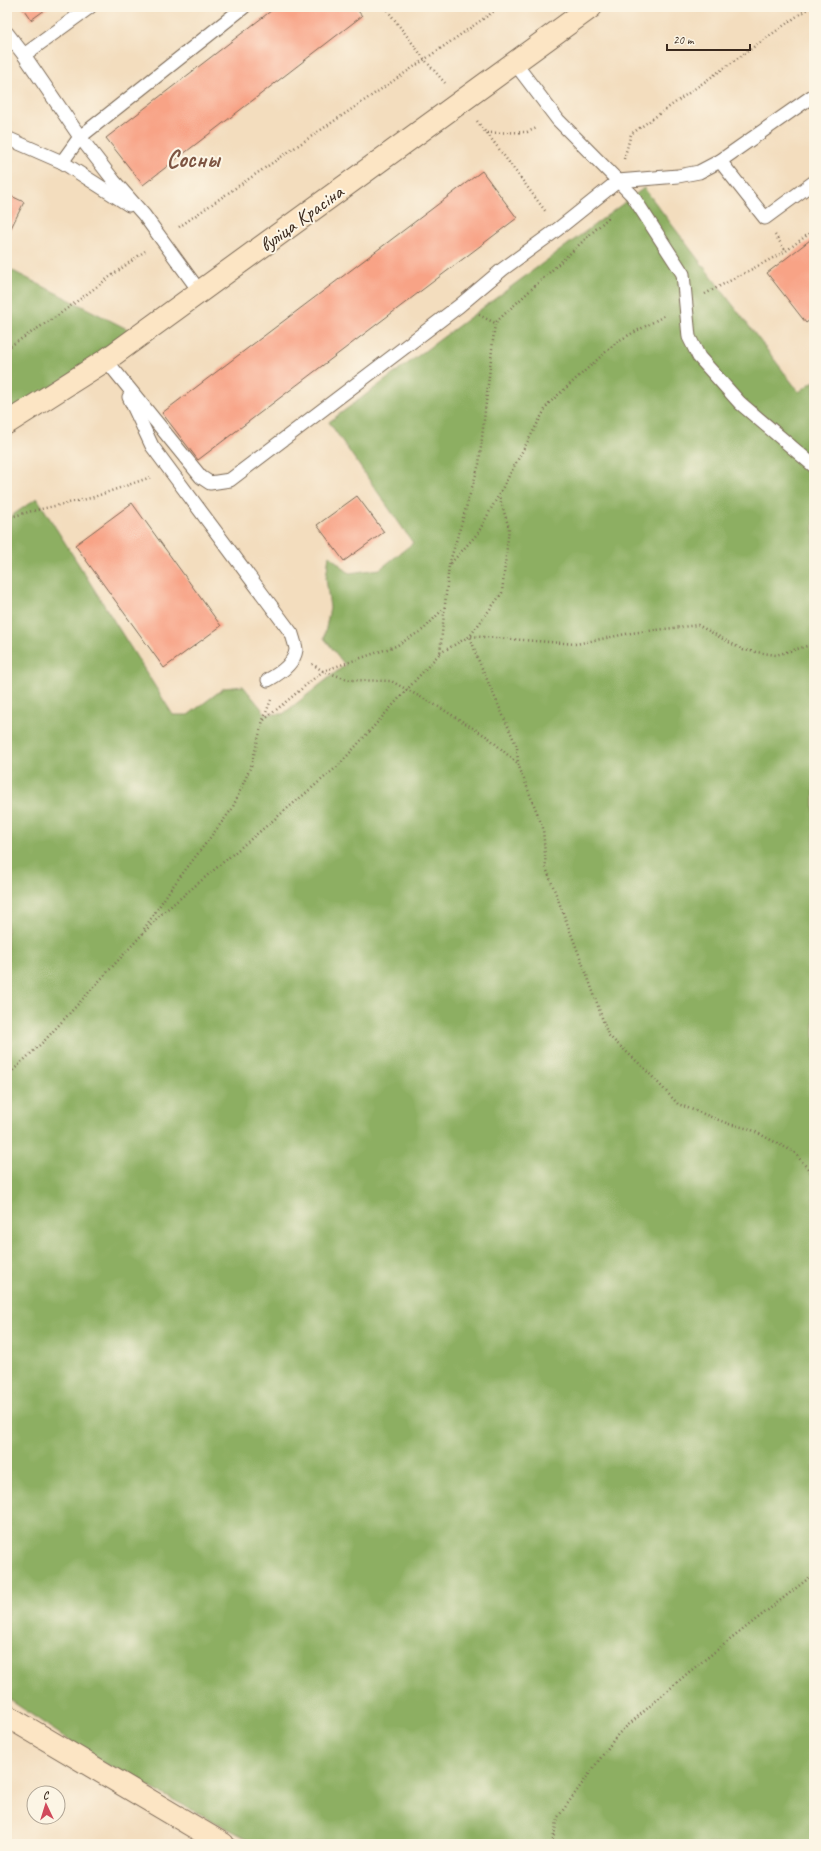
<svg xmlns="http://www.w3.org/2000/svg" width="821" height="1851" viewBox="0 0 821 1851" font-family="Caveat,sans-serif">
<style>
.forest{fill:#8daf62;stroke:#646c40}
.building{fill:#f8a386}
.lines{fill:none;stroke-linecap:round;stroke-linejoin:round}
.lane-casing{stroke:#7b6956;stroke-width:15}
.secondary-casing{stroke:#7b6956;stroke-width:24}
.path{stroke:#7b6956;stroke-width:2.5;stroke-dasharray:1 3;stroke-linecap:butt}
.lane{stroke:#fff;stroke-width:13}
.secondary{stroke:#fce5c4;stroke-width:22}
.labels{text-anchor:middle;stroke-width:4;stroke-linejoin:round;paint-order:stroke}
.street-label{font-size:20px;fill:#3b2a1e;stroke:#fcf5e5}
.district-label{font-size:24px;font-weight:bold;fill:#7d5442;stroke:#fcf5e5}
</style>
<rect width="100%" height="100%" fill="#fcf5e5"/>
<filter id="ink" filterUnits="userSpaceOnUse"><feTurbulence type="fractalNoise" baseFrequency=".025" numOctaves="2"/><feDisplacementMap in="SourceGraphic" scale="8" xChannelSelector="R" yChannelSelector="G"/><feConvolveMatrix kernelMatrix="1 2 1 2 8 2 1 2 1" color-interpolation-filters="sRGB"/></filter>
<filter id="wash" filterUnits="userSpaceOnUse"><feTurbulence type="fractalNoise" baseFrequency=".012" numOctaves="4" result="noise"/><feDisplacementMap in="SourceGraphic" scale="16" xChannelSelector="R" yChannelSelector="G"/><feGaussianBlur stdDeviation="0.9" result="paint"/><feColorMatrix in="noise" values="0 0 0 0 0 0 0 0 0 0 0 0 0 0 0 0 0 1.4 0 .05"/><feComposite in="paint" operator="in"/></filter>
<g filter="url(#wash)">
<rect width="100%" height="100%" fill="#f3ddbe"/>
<g class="forest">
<path d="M 644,188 L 799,392 L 814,381 L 814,1844 L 257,1844 L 98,1760 L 7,1698 L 7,519 L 37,498 L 173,715 L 188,715 L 224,688 L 243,686 L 266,714 L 283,714 L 345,665 L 324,638 L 330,608 L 326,578 L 329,555 L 349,573 L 380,569 L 413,543 L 329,422 Z"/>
<path d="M 7,268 L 135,333 L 7,416 Z"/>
</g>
<g id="blocks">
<g class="building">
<path d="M 22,7 L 49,7 L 31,20 Z"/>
<path d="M 276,7 L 355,7 L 362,16 L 143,185 L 106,138 Z"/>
<path d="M 482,171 L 517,218 L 198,460 L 162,413 Z"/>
<path d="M 7,194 L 24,202 L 7,236 Z"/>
<path d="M 814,237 L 814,317 L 806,323 L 767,273 Z"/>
<path d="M 357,496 L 384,532 L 344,561 L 317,525 Z"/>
<path d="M 132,503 L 221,626 L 164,668 L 75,545 Z"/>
</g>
</g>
</g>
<g filter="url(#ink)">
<use href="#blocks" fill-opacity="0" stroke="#7b6956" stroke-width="1"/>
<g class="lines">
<g class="lane-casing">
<g id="lane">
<path d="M 7,33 L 24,55 L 80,137 L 114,181 L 144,215 L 200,292"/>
<path d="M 24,55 L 90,7"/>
<path d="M 514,62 L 558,120 L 632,195 L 683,274 L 689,337 L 699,357 L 740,403 L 814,466"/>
<path d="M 7,138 L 62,162 L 129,205"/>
<path d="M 720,161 L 765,218 L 814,182"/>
<path d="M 62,162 L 80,137 L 244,7"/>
<path d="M 106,360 L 201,477 L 210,483 L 230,480 L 459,306 L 503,269 L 558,229 L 618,181 L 678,176 L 699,172 L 720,161 L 814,95"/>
<path d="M 129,397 L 152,446 L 292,634 C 293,638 296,646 296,650 C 294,664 279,674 268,680"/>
</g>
</g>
<g class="secondary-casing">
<g id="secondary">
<path d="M 7,423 L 106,360 L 591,7"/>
<path d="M 7,1716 L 223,1844"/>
</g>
</g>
<g class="path">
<path d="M 385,7 L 425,60 L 445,83"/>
<path d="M 477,121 L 486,133 L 527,132 L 537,128"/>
<path d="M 487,133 L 546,212"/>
<path d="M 624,159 L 631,134 L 810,7"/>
<path d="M 179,227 C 285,153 394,82 500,7"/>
<path d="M 775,235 L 786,251"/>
<path d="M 705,294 L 786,251 L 814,230"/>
<path d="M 479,315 L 495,323"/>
<path d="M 7,348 L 57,316 L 145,251"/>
<path d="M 7,518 L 32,511 L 91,498 L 151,477"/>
<path d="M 451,563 L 478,533 L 548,404 L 618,341 L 666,315"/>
<path d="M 814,644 L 776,655 L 743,650 L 698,625 L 631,633 L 576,644 L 470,636 L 477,657 L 517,747 L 518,764 L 543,828 L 546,868 L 591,986 L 608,1035 L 644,1068 L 678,1104 L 729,1124 L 750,1129 L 794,1152 L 814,1176"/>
<path d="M 440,653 L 470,636 L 502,593 L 509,528 L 499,496"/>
<path d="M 312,664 L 323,671 L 350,680 L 391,681 L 439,707 L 489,738 L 518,764"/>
<path d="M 264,720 L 323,671 L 396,646 L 424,629 L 445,607"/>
<path d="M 144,929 L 170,890 L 232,809 L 251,766 L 263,720 L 271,700"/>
<path d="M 7,1076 L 45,1040 L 159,916 L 338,766 L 440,653 L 449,565 L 479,464 L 495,323 L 609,217"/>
<path d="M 552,1844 L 558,1817 L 618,1734 L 689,1672 L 814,1574"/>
</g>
<use href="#lane" class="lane"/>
<use href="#secondary" class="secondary"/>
</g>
</g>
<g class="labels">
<g class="street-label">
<text transform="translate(301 218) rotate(-36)" y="7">вуліца Красіна</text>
</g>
<g class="district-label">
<text x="193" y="167">Сосны</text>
</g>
</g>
<rect width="821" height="1851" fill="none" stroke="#fcf5e5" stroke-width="24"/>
<g transform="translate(46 1805) rotate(356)"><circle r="19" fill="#fcf5e5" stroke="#afa495"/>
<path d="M0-3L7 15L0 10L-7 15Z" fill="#d1495b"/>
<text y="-6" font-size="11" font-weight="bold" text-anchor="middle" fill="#3b2a1e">С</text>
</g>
<path d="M667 44v6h83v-6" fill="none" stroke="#3b2a1e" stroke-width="2"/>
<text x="673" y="44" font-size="12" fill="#3b2a1e" stroke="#fcf5e5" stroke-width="3" paint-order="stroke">20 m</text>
</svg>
